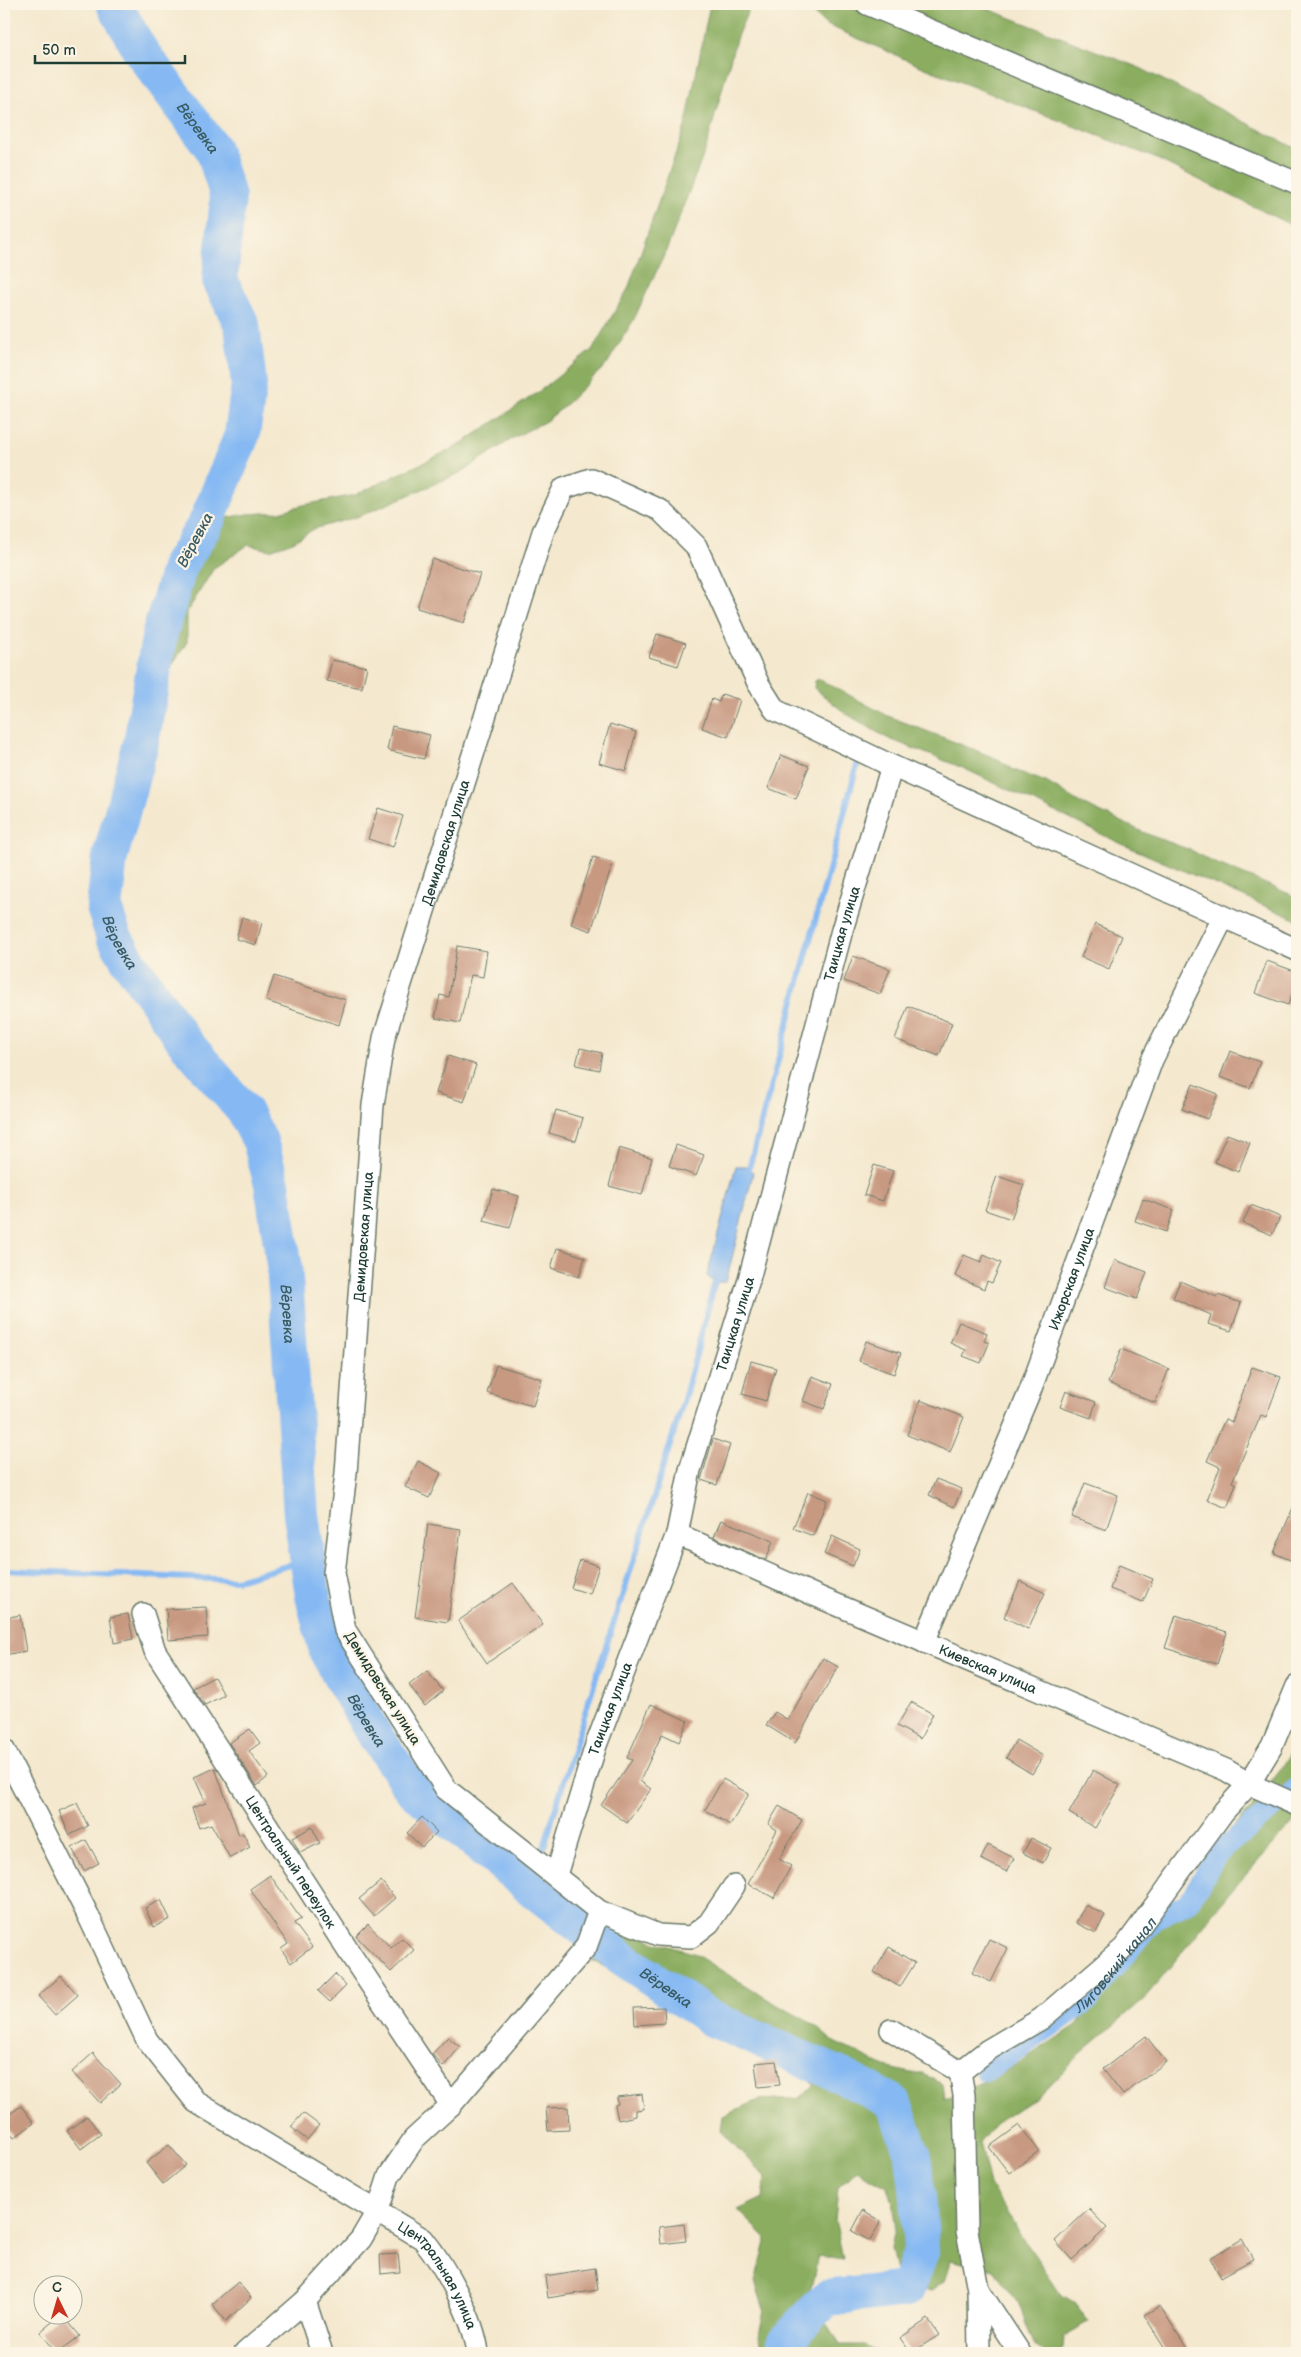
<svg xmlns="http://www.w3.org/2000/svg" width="1301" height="2357" viewBox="0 0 1301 2357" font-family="'Balsamiq Sans',sans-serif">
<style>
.forest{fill:#8bad61;stroke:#55754a}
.water{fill:#86b9f3;stroke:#527b94}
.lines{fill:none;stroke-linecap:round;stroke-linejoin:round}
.stream{stroke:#86b9f3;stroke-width:6}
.canal{stroke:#86b9f3;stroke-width:21}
.river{stroke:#86b9f3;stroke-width:36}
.building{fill:#c89981}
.minor-casing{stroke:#6a796a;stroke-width:24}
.minor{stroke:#fff;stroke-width:21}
.labels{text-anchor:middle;stroke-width:4.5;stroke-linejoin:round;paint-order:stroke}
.street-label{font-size:14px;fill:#1f3d34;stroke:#fcf5e5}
.water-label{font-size:15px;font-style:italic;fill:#395c64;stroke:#fcf5e5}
</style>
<rect width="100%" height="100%" fill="#fcf5e5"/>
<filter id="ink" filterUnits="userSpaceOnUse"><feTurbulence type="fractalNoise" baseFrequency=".02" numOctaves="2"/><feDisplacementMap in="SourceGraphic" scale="10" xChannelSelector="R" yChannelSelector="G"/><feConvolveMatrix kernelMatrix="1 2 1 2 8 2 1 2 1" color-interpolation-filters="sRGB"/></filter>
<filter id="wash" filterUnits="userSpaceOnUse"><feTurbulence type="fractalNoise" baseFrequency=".0096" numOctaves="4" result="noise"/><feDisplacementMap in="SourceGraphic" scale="20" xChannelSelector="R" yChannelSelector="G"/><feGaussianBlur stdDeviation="1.12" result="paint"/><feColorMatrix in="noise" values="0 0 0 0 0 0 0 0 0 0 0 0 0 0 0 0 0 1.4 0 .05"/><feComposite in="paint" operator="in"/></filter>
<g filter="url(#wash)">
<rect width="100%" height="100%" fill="#f4e8ce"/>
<g class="forest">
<path d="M 712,4 L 751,4 L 736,39 L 706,148 L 667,249 L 634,319 L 607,364 L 561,409 L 546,421 L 515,437 L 460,473 L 360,516 L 314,529 L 293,542 L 270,550 L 248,545 L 214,568 L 187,612 L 187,642 L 168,672 L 155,747 L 146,782 L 123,781 C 143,711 147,638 173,569 C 179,553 191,538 199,523 L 247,514 L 280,512 L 303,505 L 355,495 L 456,447 L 537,393 L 592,350 L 628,289 L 686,124 L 709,9 Z"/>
<path d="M 804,4 L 975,4 L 1140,68 L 1297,149 L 1297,228 L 1155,158 L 925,68 L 825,24 Z"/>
<path d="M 819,679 L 888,716 L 998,759 L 1014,770 L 1046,782 L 1082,804 L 1152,836 L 1193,851 L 1206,859 L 1297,897 L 1297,920 L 1124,845 L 963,768 L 887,738 L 845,713 L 814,688 L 815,681 Z"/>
<path d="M 1297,1741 L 1297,1818 L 1234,1888 L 1144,1999 L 1079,2055 L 1041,2094 L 995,2124 L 980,2142 L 990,2185 L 1023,2238 L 1062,2295 L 1075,2303 L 1089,2322 L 1064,2336 L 1063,2349 L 1058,2353 L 1046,2353 L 1035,2347 L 1018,2302 L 993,2270 L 950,2260 L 944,2281 L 930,2291 L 898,2278 L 891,2249 L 896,2223 L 893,2202 L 887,2187 L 856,2170 L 838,2188 L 835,2220 L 843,2259 L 819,2255 L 809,2294 L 840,2345 L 864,2345 L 882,2353 L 764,2353 L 759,2336 L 764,2309 L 755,2282 L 766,2238 L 738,2210 L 763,2198 L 765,2177 L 721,2131 L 723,2116 L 759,2100 L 801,2098 L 814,2085 L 792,2065 L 776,2035 L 753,2024 L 721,2034 L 616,1972 L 590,1960 L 599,1933 L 609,1925 L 655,1942 L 693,1953 L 774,2003 L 813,2024 L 831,2040 L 885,2067 L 911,2073 L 923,2073 L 942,2084 L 944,2099 L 1001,2074 L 1077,2025 L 1117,1965 L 1184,1896 L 1209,1853 L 1246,1814 L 1282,1768 Z"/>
</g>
<path class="water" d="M 736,1166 L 750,1166 L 753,1173 L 726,1282 L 715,1282 L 707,1276 Z"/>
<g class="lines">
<g class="stream">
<path d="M 748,1172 L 860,754"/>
<path d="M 4,1570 L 237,1580 L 308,1560"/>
<path d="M 532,1889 C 578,1724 635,1563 684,1399 C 696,1358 705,1316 717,1275"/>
</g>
<path class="canal" id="s1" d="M 986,2071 L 1088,2001 L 1155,1918 L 1188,1903 L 1218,1853 L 1297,1788"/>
<path class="river" id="s2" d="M 114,4 L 140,50 L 213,149 L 228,197 L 220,280 L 242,325 L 249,384 L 242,435 L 206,523 L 180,565 L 160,633 L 141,743 L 110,857 L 104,907 L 113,935 L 128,960 L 184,1041 L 244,1111 L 260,1141 L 272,1184 L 284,1263 L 301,1515 L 313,1596 L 327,1652 L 371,1730 L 412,1789 L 532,1889 L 615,1953 L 710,2018 L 844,2077 L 893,2102 L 913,2155 L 919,2206 L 921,2252 L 907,2289 L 827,2298 L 785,2342 L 784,2353"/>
</g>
<g id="blocks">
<g class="building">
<path d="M 432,559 L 480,574 L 464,623 L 417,608 Z"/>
<path d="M 657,634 L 686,643 L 678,666 L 649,657 Z"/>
<path d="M 332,660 L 367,667 L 362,688 L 327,681 Z"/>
<path d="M 722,694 L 740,700 L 728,737 L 702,728 L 712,699 L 719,702 Z"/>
<path d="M 610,724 L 636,732 L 626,771 L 599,763 Z"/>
<path d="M 392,726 L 430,735 L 424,759 L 387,750 Z"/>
<path d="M 781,755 L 809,766 L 796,799 L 768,788 Z"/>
<path d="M 378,808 L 403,816 L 393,847 L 368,839 Z"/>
<path d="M 593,857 L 613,863 L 591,931 L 571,924 Z"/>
<path d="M 242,917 L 262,923 L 256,945 L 236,939 Z"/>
<path d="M 1095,924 L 1122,936 L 1109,969 L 1081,957 Z"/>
<path d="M 457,946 L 487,951 L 483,977 L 471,975 L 460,1023 L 435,1018 L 440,995 L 449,997 Z"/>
<path d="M 853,956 L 890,969 L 880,994 L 844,981 Z"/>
<path d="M 1267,961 L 1297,972 L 1297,979 L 1288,1005 L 1255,993 Z"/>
<path d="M 274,976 L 346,1000 L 339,1025 L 266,1001 Z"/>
<path d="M 908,1006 L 952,1023 L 939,1056 L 895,1039 Z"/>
<path d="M 580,1048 L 602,1053 L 599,1070 L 576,1065 Z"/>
<path d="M 1230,1051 L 1260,1062 L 1250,1088 L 1220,1077 Z"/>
<path d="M 448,1056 L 476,1065 L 464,1102 L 436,1093 Z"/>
<path d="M 1193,1084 L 1218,1094 L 1207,1119 L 1182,1109 Z"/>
<path d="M 556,1110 L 583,1118 L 576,1141 L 549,1133 Z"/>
<path d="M 1227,1134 L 1250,1143 L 1238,1172 L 1215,1162 Z"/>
<path d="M 676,1145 L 704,1155 L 696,1176 L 669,1166 Z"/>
<path d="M 619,1148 L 652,1158 L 642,1195 L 609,1186 Z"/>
<path d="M 874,1165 L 893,1171 L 883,1201 L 864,1195 Z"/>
<path d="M 997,1176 L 1024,1185 L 1011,1219 L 985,1210 Z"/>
<path d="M 493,1189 L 519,1196 L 510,1228 L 484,1221 Z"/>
<path d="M 1143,1199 L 1174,1210 L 1166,1232 L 1135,1221 Z"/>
<path d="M 1251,1205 L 1280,1217 L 1272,1235 L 1243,1223 Z"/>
<path d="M 557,1248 L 585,1257 L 579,1277 L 551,1268 Z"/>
<path d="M 964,1255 L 981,1262 L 984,1255 L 1001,1263 L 992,1283 L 987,1281 L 984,1289 L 955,1276 Z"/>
<path d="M 1115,1260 L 1147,1272 L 1137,1299 L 1105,1287 Z"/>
<path d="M 1180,1281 L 1217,1297 L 1218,1295 L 1241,1303 L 1231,1331 L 1208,1324 L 1211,1315 L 1173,1298 Z"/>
<path d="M 959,1322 L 987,1333 L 984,1341 L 989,1343 L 981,1363 L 963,1356 L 966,1350 L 950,1343 Z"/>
<path d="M 866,1341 L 901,1353 L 894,1374 L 859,1361 Z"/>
<path d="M 1121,1349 L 1169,1369 L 1155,1403 L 1108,1383 Z"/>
<path d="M 751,1361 L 776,1368 L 766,1401 L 742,1394 Z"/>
<path d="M 496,1365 L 542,1379 L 533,1406 L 487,1393 Z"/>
<path d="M 1252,1367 L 1281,1377 L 1266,1417 L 1261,1415 L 1232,1482 L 1236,1484 L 1227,1508 L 1207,1500 L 1220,1467 L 1207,1461 L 1225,1419 L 1232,1422 Z"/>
<path d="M 812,1376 L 833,1384 L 824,1409 L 803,1401 Z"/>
<path d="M 1066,1391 L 1096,1402 L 1091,1418 L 1060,1407 Z"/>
<path d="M 920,1400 L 964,1417 L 950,1452 L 907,1435 Z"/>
<path d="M 713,1439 L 730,1445 L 717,1485 L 701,1480 Z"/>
<path d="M 418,1461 L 441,1473 L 429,1498 L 405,1487 Z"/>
<path d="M 936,1479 L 962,1489 L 954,1507 L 929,1495 Z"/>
<path d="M 1085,1483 L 1118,1495 L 1106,1530 L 1072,1517 Z"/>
<path d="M 808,1492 L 827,1500 L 813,1536 L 793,1528 Z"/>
<path d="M 1297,1498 L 1297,1563 L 1274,1553 Z"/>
<path d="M 721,1520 L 773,1541 L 766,1560 L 714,1537 Z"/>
<path d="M 428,1524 L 461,1529 L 448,1622 L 415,1617 Z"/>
<path d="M 832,1536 L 860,1549 L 853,1566 L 824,1554 Z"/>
<path d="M 580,1560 L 599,1566 L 590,1594 L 571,1588 Z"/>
<path d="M 1119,1565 L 1153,1579 L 1143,1602 L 1110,1589 Z"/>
<path d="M 1020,1581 L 1045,1593 L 1028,1629 L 1004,1617 Z"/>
<path d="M 513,1583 L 543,1625 L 487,1663 L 458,1621 Z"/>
<path d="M 206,1607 L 208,1637 L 168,1640 L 166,1609 Z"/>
<path d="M 128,1614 L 133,1639 L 114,1643 L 110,1617 Z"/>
<path d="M 20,1615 L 26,1651 L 4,1655 L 4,1618 Z"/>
<path d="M 1176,1615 L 1227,1632 L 1217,1664 L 1165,1648 Z"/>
<path d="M 823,1658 L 838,1667 L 795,1743 L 766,1725 L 775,1712 L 788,1720 Z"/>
<path d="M 427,1671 L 443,1691 L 425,1706 L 409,1685 Z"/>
<path d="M 214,1677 L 224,1695 L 205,1705 L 193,1688 Z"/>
<path d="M 911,1702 L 933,1714 L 920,1739 L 897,1726 Z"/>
<path d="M 651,1704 L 688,1721 L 679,1742 L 662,1734 L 640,1781 L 651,1789 L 627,1823 L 601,1805 L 632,1760 L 627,1758 Z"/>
<path d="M 250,1729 L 260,1743 L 249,1751 L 268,1777 L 257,1786 L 229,1743 Z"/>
<path d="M 1016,1740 L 1043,1756 L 1032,1774 L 1006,1758 Z"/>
<path d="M 215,1768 L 239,1835 L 243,1833 L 250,1847 L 230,1858 L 211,1824 L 199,1828 L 192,1808 L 206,1803 L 194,1777 Z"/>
<path d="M 1093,1770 L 1120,1785 L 1095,1828 L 1069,1813 Z"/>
<path d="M 723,1779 L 749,1794 L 730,1825 L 705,1810 Z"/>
<path d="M 77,1803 L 88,1826 L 70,1835 L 59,1811 Z"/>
<path d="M 779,1806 L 802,1820 L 779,1859 L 791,1866 L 774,1898 L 748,1884 L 777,1830 L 768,1824 Z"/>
<path d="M 422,1817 L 437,1832 L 422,1847 L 407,1833 Z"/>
<path d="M 312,1827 L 320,1843 L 300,1853 L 292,1838 Z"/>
<path d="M 1031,1838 L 1051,1848 L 1043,1863 L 1023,1853 Z"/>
<path d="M 86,1840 L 99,1863 L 84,1871 L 72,1848 Z"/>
<path d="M 988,1845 L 1014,1858 L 1007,1872 L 981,1859 Z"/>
<path d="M 270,1875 L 301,1919 L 294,1923 L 312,1947 L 291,1963 L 281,1949 L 288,1944 L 250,1889 Z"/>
<path d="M 381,1881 L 395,1898 L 374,1916 L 359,1899 Z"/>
<path d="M 161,1900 L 170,1919 L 154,1927 L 145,1908 Z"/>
<path d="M 1085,1905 L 1105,1915 L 1096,1933 L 1076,1923 Z"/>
<path d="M 368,1924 L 391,1948 L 402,1938 L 414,1950 L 391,1972 L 356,1936 Z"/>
<path d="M 989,1939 L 1008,1948 L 991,1982 L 972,1973 Z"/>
<path d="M 889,1947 L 915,1963 L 900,1987 L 874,1972 Z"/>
<path d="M 335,1974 L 346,1986 L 330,2002 L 318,1991 Z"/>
<path d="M 61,1976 L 78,1995 L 55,2015 L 38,1996 Z"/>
<path d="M 664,2007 L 665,2023 L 635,2025 L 634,2008 Z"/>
<path d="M 1146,2036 L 1166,2062 L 1123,2095 L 1103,2069 Z"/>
<path d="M 448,2037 L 460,2047 L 443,2067 L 432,2054 Z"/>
<path d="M 93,2053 L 121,2084 L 100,2103 L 72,2072 Z"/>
<path d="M 776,2061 L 780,2085 L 758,2087 L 755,2063 Z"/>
<path d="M 642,2094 L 644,2109 L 636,2110 L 636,2116 L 618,2120 L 615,2105 L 618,2104 L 617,2097 Z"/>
<path d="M 21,2106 L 34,2123 L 14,2138 L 4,2124 L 4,2118 Z"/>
<path d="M 568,2107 L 569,2130 L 548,2131 L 546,2108 Z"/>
<path d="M 303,2113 L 319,2125 L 307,2140 L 291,2127 Z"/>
<path d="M 87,2116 L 101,2134 L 81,2149 L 67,2131 Z"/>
<path d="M 1019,2125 L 1039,2151 L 1009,2173 L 989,2147 Z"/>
<path d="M 169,2145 L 186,2165 L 163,2184 L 146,2163 Z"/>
<path d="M 1089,2209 L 1107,2228 L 1072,2260 L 1055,2241 Z"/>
<path d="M 863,2210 L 881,2221 L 870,2241 L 852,2231 Z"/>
<path d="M 684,2224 L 686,2241 L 661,2244 L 659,2227 Z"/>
<path d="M 1242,2239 L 1253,2259 L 1221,2277 L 1210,2258 Z"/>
<path d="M 398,2254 L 400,2272 L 381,2274 L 380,2255 Z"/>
<path d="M 595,2268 L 598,2290 L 548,2298 L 545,2276 Z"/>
<path d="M 238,2282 L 251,2298 L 226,2321 L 212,2304 Z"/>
<path d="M 1160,2306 L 1190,2353 L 1168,2353 L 1144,2315 Z"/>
<path d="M 62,2314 L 80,2336 L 57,2353 L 40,2332 Z"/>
<path d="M 928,2319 L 939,2335 L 911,2353 L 900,2338 Z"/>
</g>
</g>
</g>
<g filter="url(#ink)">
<use href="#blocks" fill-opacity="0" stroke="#6a796a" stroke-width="1"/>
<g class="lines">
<g class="minor-casing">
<g id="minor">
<path d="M 867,4 L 1297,183"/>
<path id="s3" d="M 677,1534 L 821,1598 L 1226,1770 L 1249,1784 L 1297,1805"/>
<path id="s4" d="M 143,1614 L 155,1651 L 349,1952 L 451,2105"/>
<path id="s5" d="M 924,1642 L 1030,1391 L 1152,1060 L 1223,918"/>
<path id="s6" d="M 4,1750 L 89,1917 L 147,2040 L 196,2102 L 423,2239 C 445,2266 474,2318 478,2353"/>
<path id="s7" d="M 556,1875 L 596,1745 L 677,1534 L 690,1470 L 748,1283 L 842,930 L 892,766"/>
<path id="s8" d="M 734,1886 L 709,1923 L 691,1937 L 658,1935 L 599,1911 L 446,1789 L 345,1630 L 334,1573 L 346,1473 L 373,1105 L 384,1038 L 543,532 L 564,488 L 591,479 L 660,510 L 696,546 L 758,683 L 775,710 L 892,766 L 1297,950"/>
<path d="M 891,2030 L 960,2072 L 964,2095 L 967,2231 L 978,2289 L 979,2353"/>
<path d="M 960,2072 L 988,2050 L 1041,2019 L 1124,1948 L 1224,1811 L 1249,1784 L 1272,1746 L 1297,1686"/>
<path d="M 978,2289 L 1020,2353"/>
<path d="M 305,2301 L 322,2353"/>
<path d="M 245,2353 L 305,2301 L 361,2239 L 378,2210 L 389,2176 L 414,2139 L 451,2105 L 586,1947 L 599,1911"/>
</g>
</g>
<use href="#minor" class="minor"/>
</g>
</g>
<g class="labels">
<g class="street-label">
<text dy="5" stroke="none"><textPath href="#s8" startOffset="1349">Демидовская улица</textPath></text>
<text dy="5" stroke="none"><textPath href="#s7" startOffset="985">Таицкая улица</textPath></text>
<text dy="5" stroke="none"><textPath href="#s8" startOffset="944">Демидовская улица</textPath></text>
<text dy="5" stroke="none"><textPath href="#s5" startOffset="392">Ижорская улица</textPath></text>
<text dy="5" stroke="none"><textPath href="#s7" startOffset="580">Таицкая улица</textPath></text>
<text dy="5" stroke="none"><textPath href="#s3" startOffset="339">Киевская улица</textPath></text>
<text transform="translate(383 1688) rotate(58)" y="5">Демидовская улица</text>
<text dy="5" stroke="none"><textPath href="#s7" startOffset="175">Таицкая улица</textPath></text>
<text dy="5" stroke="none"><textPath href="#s4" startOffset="290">Центральный переулок</textPath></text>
<text dy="5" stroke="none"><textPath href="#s6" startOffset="705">Центральная улица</textPath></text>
</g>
<g class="water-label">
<text dy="5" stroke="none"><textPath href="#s2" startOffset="150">Вёревка</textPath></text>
<text transform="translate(195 540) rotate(-62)" y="5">Вёревка</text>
<text dy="5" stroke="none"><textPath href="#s2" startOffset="1005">Вёревка</textPath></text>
<text dy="5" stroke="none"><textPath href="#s2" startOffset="1425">Вёревка</textPath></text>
<text dy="5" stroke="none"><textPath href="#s2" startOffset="1845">Вёревка</textPath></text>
<text dy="5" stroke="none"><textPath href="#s1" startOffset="169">Лиговский канал</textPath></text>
<text dy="5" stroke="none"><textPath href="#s2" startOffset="2250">Вёревка</textPath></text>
</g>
</g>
<rect width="1301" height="2357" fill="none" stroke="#fcf5e5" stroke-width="20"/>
<g transform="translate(58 2300) rotate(355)"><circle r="24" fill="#fcf5e5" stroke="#a4ab9e"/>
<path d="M0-4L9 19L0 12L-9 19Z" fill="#c8321e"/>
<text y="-8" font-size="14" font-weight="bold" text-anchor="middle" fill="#1f3d34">С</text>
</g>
<path d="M35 55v8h150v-8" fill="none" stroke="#1f3d34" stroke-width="2.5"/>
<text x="42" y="55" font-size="15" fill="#1f3d34" stroke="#fcf5e5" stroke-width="4" paint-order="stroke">50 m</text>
</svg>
